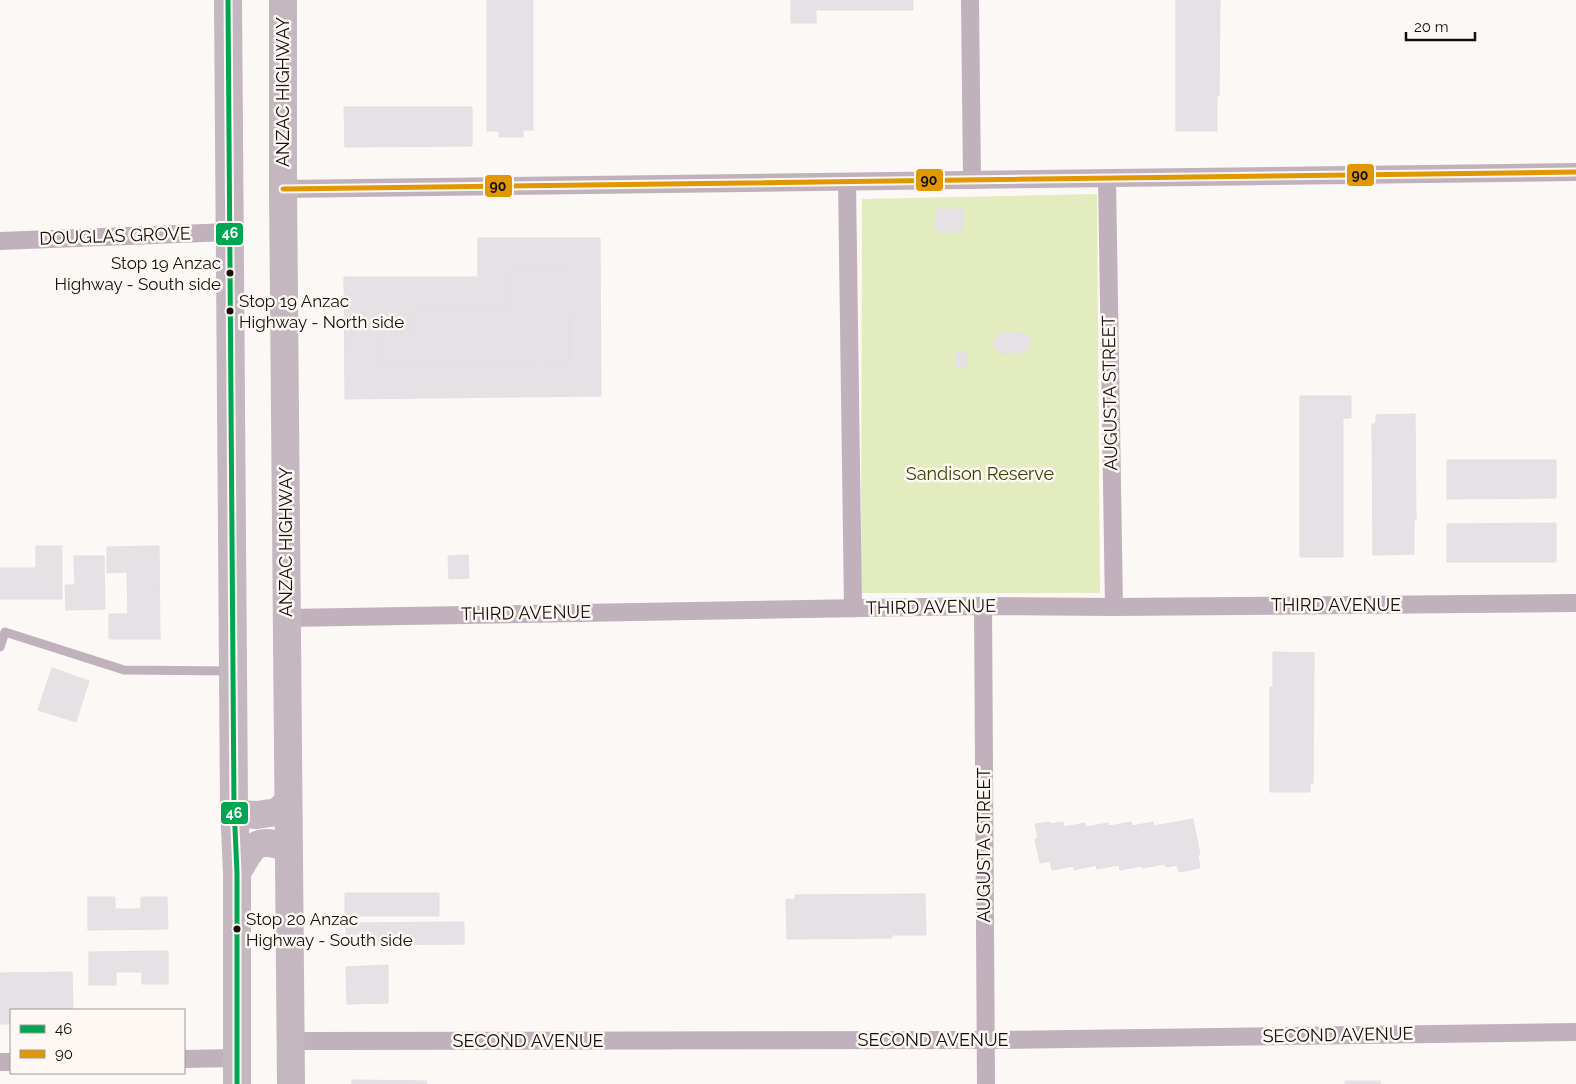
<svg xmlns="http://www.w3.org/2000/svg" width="1576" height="1084" viewBox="0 0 1576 1084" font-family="Raleway,sans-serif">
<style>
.green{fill:#e2ecbe}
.building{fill:#e5e1e5;stroke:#e3dfe3;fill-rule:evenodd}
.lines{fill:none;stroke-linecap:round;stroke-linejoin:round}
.lane{stroke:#c0b1bc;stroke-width:9}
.street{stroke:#c0b1bc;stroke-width:18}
.highway{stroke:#c4b7c0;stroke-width:28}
.bus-1-casing{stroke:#fdf8f4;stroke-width:9}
.bus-2-casing{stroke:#fdf8f4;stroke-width:9}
.bus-1{stroke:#00a651;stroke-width:5}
.bus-2{stroke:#e09701;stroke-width:5}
.bus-dot{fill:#150e07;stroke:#fdf8f4;stroke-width:2}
.labels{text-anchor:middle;stroke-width:5;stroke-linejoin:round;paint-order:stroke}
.bus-label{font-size:17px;fill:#150e07;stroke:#fdf8f4;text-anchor:start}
.street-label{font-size:18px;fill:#150e07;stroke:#fdf8f4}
.park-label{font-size:18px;fill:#374202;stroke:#fdf8f4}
.line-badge{stroke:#fdf8f4;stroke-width:2}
.badge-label{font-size:14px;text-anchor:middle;font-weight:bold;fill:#fff}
.pale-badge-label{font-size:14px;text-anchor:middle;font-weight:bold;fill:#111}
</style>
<rect width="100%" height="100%" fill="#fbf8f6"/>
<path class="green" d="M 1097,194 L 1100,593 L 861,593 L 862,199 Z"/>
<g class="building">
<path d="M 487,0 L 533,0 L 533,130 L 523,130 L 523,137 L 499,137 L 499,131 L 487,131 Z"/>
<path d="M 791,0 L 913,0 L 913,10 L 816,10 L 816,23 L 791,23 Z"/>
<path d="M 1176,0 L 1220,0 L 1219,96 L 1217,96 L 1217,131 L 1176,131 Z"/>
<path d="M 344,107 L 472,107 L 472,146 L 345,147 Z"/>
<rect x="936" y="209" width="27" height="23"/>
<path d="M 478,238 L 600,238 L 601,396 L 345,399 L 344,277 L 478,277 ZM 511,270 L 568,270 L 569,364 L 383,367 L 383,332 L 413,332 L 413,309 L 511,309 Z"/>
<path d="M 511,270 L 568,270 L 569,364 L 383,367 L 383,332 L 413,332 L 413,309 L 511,309 Z"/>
<path d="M 1002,332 L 1022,333 L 1030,337 L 1029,348 L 1021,352 L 1002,353 L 994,347 L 995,337 Z"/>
<path d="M 957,351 L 967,352 L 966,367 L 956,367 Z"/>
<path d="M 1300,396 L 1351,396 L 1351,418 L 1343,418 L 1343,557 L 1300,557 Z"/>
<path d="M 1415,414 L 1416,520 L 1414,520 L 1414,554 L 1373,555 L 1372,424 L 1376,424 L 1376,415 Z"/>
<path d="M 1447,460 L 1556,460 L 1556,498 L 1447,499 Z"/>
<path d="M 1556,523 L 1556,562 L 1447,562 L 1447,524 Z"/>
<path d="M 36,546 L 62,546 L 62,599 L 0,599 L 0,568 L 36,568 Z"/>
<path d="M 159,546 L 160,639 L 109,639 L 109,614 L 128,614 L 127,572 L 107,573 L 107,547 Z"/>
<path d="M 468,555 L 469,578 L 449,579 L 448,556 Z"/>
<path d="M 74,556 L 104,556 L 105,609 L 66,610 L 65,585 L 75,585 Z"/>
<path d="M 1273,652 L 1314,653 L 1313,784 L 1310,784 L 1310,792 L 1270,792 L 1270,687 L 1273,687 Z"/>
<path d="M 52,668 L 89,681 L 76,722 L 38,710 Z"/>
<path d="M 1193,819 L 1200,855 L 1198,855 L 1200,868 L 1179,872 L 1177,865 L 1166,867 L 1165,864 L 1142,868 L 1142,866 L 1120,870 L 1119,865 L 1097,869 L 1096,865 L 1074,870 L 1074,866 L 1052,870 L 1050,861 L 1040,863 L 1035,839 L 1038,838 L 1035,824 L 1050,822 L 1050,824 L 1063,822 L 1064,827 L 1085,823 L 1086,827 L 1108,823 L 1109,826 L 1131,822 L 1132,826 L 1153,822 L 1154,826 Z"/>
<rect x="345" y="893" width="94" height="23"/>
<path d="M 925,894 L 926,935 L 892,935 L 892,938 L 787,939 L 786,899 L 795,900 L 795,895 Z"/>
<path d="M 88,897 L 115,897 L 115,909 L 141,909 L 141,897 L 167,897 L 168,929 L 88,930 Z"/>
<path d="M 464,922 L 464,944 L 346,945 L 346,923 Z"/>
<path d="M 168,951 L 168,984 L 142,984 L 142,972 L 116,972 L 116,985 L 89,985 L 89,952 Z"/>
<path d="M 388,965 L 388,1003 L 347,1004 L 346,967 Z"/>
<path d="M 72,972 L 73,1010 L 11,1010 L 11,1024 L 0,1024 L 0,973 Z"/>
<path d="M 352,1080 L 427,1081 L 427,1084 L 352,1084 Z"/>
<rect x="1345" y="1081" width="35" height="3"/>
</g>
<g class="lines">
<path class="lane" d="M 0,647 L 5,632 L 124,670 L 231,671"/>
<g class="street">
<path d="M 970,0 L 972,180"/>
<path d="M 1107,179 L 1114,607"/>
<path d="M 847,182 L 853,608"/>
<path d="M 283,189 L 1576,172"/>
<path d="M 0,241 L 230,232"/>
<path d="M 983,606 L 986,1084"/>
<path d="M 286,618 L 983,606 L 1114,607 L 1576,603"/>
<path d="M 290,1041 L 998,1040 L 1576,1032"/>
<path d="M 184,1059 L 236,1058"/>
<path d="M 0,1062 L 11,1062"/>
</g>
<g class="highway">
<path d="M 228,0 L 234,806 L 237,873 L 237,1084"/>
<path d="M 283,0 L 283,189 L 291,1084"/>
<path d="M 234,806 L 242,814 L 257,815 L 277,812 L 288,802"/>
<path d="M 237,873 C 253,846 254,836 288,848"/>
</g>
<g class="bus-1-casing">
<path id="bus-1" d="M 228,0 L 234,806 L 237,873 L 237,1084"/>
</g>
<g class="bus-2-casing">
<path id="bus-2" d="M 283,189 L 1576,172"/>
</g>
<use href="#bus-1" class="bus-1"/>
<use href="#bus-2" class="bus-2"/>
</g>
<g class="bus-dot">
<circle cx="230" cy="273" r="4.5"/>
<circle cx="230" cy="311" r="4.5"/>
<circle cx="237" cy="929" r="4.5"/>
</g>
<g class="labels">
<g class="bus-label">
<text x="221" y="269" text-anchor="end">Stop 19 Anzac<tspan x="221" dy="21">Highway - South side</tspan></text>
<text x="239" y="307">Stop 19 Anzac<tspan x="239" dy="21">Highway - North side</tspan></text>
<text x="246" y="925">Stop 20 Anzac<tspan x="246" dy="21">Highway - South side</tspan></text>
</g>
<g class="street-label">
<text transform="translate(283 92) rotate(-90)" y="6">ANZAC HIGHWAY</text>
<text transform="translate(115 236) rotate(-2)" y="6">DOUGLAS GROVE</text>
<text transform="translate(1110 393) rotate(-91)" y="6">AUGUSTA STREET</text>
<text transform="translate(286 542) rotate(-90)" y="6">ANZAC HIGHWAY</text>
<text x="1336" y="611">THIRD AVENUE</text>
<text transform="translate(931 607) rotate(-1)" y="6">THIRD AVENUE</text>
<text transform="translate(526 613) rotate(-1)" y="6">THIRD AVENUE</text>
<text transform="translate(984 845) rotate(-90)" y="6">AUGUSTA STREET</text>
<text transform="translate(1338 1035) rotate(-1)" y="6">SECOND AVENUE</text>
<text x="933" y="1046">SECOND AVENUE</text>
<text x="528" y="1047">SECOND AVENUE</text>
</g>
<g class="park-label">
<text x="980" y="480">Sandison Reserve</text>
</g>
</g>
<g class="line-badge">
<rect x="1346" y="163" width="29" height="24" rx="5" fill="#e09701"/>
<rect x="915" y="168" width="29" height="24" rx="5" fill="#e09701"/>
<rect x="484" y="174" width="29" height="24" rx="5" fill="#e09701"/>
<rect x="215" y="222" width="29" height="24" rx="5" fill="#00a651"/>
<rect x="220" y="801" width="29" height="24" rx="5" fill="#00a651"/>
</g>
<g class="badge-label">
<text x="230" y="238">46</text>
<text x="234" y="818">46</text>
</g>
<g class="pale-badge-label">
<text x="1360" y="180">90</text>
<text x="929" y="185">90</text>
<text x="498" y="191">90</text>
</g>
<rect x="10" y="1009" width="175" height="65" fill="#fdf8f4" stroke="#a09a95"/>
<rect x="20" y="1025" width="25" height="8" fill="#00a651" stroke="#a09a95"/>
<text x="55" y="1034" font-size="15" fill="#150e07">46</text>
<rect x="20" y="1050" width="25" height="8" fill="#e09701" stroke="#a09a95"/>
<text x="55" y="1059" font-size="15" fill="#150e07">90</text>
<path d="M1406 32v8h69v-8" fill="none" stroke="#150e07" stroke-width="2.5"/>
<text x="1414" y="32" font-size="15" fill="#150e07" stroke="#fdf8f4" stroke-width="4" paint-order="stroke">20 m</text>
</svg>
